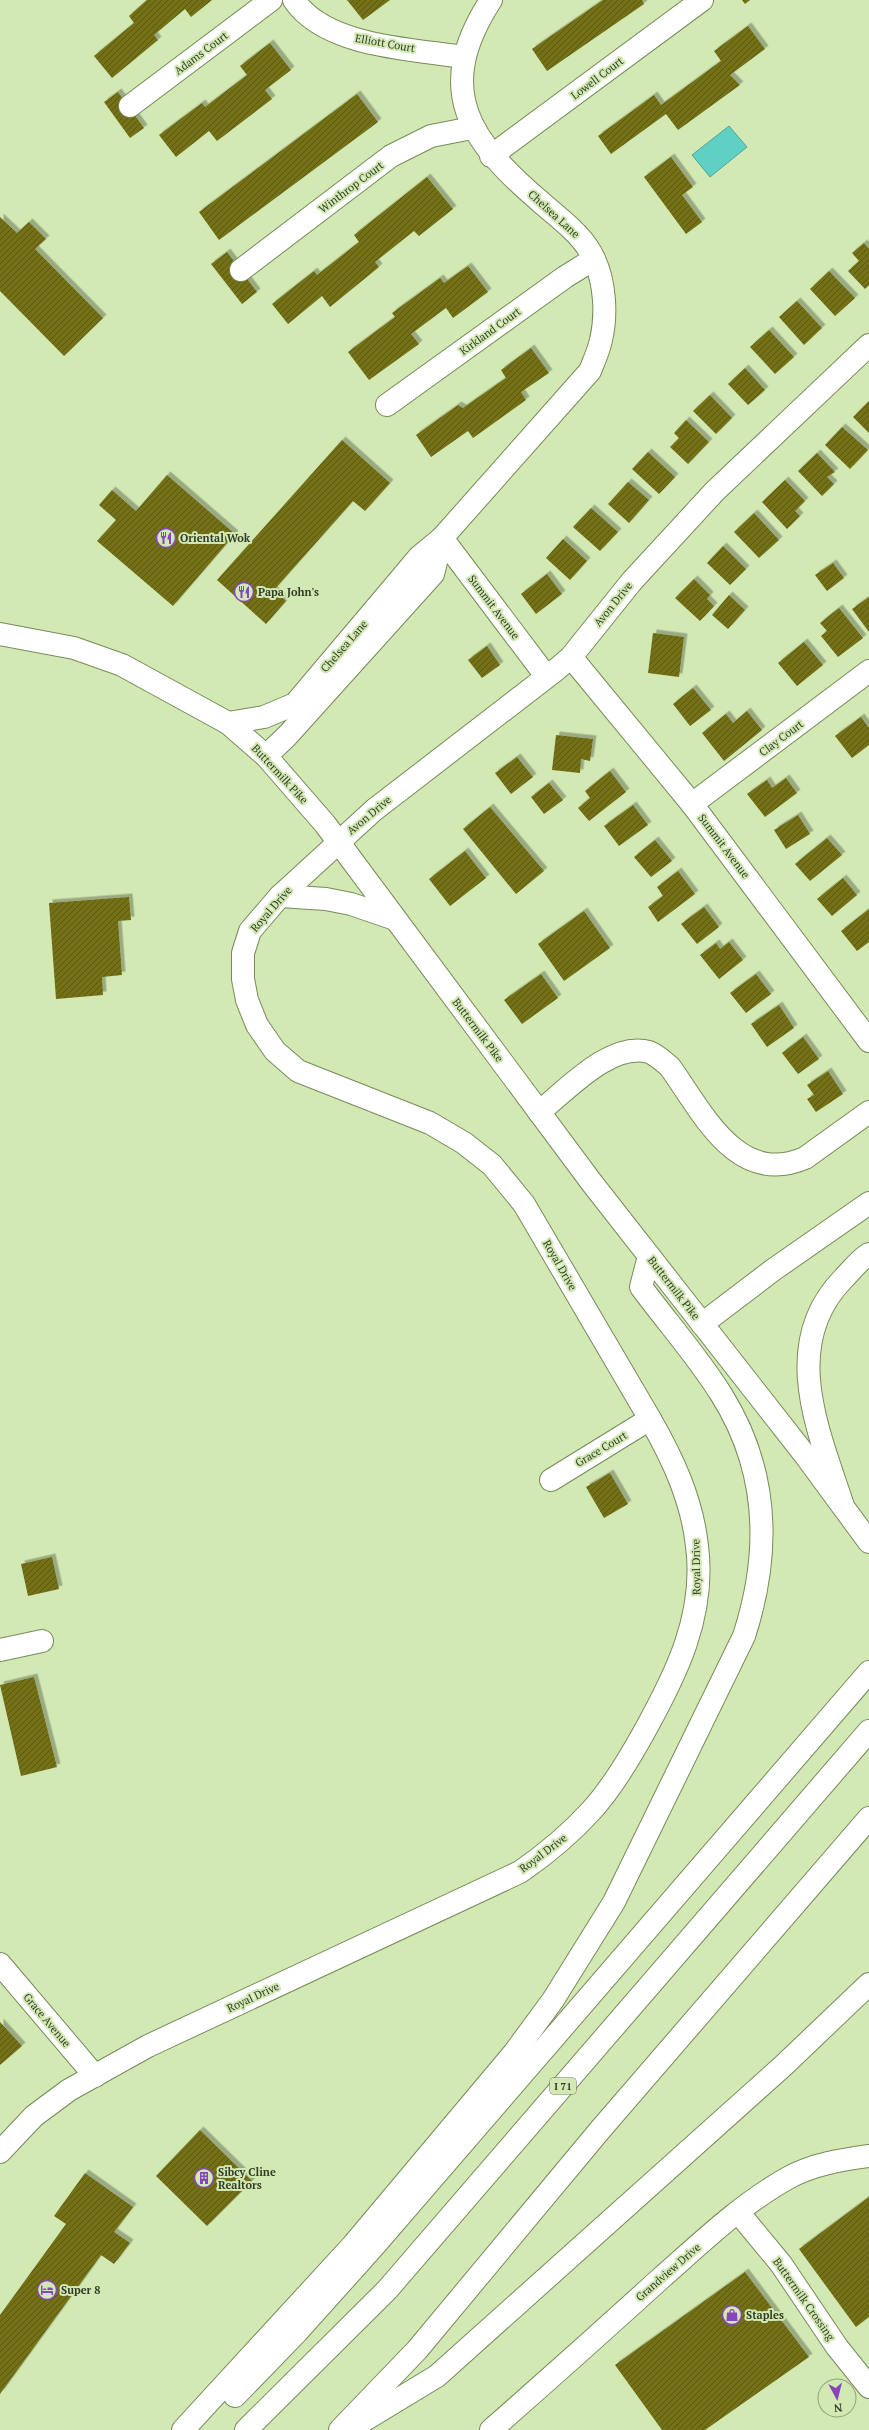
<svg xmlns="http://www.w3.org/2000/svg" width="869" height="2430" viewBox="0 0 869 2430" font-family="'PT Serif',serif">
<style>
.water{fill:#60d0c5;stroke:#52a496}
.building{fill:url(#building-hatch);filter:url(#shadow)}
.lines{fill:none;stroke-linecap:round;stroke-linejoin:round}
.minor-casing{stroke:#778b5a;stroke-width:24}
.major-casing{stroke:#778b5a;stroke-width:24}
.highway-casing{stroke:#778b5a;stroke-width:24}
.minor{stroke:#fff;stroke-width:22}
.major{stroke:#fff;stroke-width:22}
.highway{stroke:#fff;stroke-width:22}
.labels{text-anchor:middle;stroke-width:4;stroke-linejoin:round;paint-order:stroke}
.shield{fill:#d2e9b4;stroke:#637051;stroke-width:1}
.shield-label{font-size:10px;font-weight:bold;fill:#333c27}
.street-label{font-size:11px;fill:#333c27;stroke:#d2e9b4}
.poi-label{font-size:11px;font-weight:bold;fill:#333c27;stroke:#d2e9b4;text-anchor:start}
</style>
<defs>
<pattern id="building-hatch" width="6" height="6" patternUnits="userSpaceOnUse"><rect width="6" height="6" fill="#736f17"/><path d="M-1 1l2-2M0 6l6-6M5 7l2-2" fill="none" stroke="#5a5814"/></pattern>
<filter id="shadow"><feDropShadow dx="3.5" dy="-3.5" stdDeviation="0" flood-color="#0004"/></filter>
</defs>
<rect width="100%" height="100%" fill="#d2e9b4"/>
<path class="water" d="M 729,126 L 747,147 L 710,177 L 692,155 Z"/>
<g class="building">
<path d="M 147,0 L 212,0 L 191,17 L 185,9 L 154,35 L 158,40 L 112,78 L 94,56 L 134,23 L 129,16 Z"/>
<path d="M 347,0 L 390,0 L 363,20 Z"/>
<path d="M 603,0 L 642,0 L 644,4 L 547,71 L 532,49 Z"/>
<path d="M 742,0 L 750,0 L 745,4 Z"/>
<path d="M 748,26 L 765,49 L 730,75 L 740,85 L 678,130 L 666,114 L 611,154 L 598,136 L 654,95 L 661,105 L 721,61 L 714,51 Z"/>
<path d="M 270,43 L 291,70 L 265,90 L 272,99 L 217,141 L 209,131 L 176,157 L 159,135 L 202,103 L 205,107 L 247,75 L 240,66 Z"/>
<path d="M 118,92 L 144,128 L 130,138 L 104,102 Z"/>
<path d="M 357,94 L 378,122 L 219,240 L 199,212 Z"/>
<path d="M 671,157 L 693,187 L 682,195 L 702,222 L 686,234 L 644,177 Z"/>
<path d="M 427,177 L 453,209 L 419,236 L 414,231 L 375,262 L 379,267 L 330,307 L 322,296 L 288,324 L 272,304 L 314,271 L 317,275 L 359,242 L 354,235 Z"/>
<path d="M 0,217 L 17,233 L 29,222 L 46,239 L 35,249 L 103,318 L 64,356 L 0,291 Z"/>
<path d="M 864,243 L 869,249 L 869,285 L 865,289 L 848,271 L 859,261 L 852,253 Z"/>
<path d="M 227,252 L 257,292 L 242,304 L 211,264 Z"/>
<path d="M 468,266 L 488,292 L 453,318 L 446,308 L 411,334 L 419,344 L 369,380 L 348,352 L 395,317 L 392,313 L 440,278 L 444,283 Z"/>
<path d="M 829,271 L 855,298 L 835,316 L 810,289 Z"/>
<path d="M 797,301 L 822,328 L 804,345 L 779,317 Z"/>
<path d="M 769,330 L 794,357 L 775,374 L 750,347 Z"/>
<path d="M 531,348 L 549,373 L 521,392 L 526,400 L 473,438 L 468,431 L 431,457 L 416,435 L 458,405 L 463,408 L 506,378 L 501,370 Z"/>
<path d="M 745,368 L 765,390 L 748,405 L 728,384 Z"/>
<path d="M 710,395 L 732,418 L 716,434 L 693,411 Z"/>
<path d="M 869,401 L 869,433 L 853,417 Z"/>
<path d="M 686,420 L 709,442 L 688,464 L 670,447 L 679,438 L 674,433 Z"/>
<path d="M 842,427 L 868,450 L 850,469 L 825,445 Z"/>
<path d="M 342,440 L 390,483 L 365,511 L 353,501 L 274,590 L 286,601 L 266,624 L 217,580 Z"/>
<path d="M 648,452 L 675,477 L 659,494 L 632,469 Z"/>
<path d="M 817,453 L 835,472 L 827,477 L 834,484 L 822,496 L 798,471 Z"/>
<path d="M 167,475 L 235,534 L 173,606 L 97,541 L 116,520 L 99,505 L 112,490 L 136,511 Z"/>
<path d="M 785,480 L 805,501 L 795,511 L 800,516 L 787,529 L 762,502 Z"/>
<path d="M 628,482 L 649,500 L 629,523 L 608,504 Z"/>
<path d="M 591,508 L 618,532 L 600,551 L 573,527 Z"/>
<path d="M 754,513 L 779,540 L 759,558 L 734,532 Z"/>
<path d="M 563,539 L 587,561 L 570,580 L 546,558 Z"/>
<path d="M 723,546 L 746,569 L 730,585 L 707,563 Z"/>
<path d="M 833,563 L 844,578 L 827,591 L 815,575 Z"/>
<path d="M 547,574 L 562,594 L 536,614 L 521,594 Z"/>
<path d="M 694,579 L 710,595 L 707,599 L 714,606 L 700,621 L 675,598 Z"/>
<path d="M 729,595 L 745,610 L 728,629 L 712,615 Z"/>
<path d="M 869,597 L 869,632 L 852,609 Z"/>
<path d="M 839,608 L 863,638 L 838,657 L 821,636 L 827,631 L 820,623 Z"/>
<path d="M 653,633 L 684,637 L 679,677 L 648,673 Z"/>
<path d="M 804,642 L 823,665 L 797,686 L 778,663 Z"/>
<path d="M 487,646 L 500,665 L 482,678 L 468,660 Z"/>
<path d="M 693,688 L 711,710 L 690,726 L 673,704 Z"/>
<path d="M 747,711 L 762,730 L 724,761 L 702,733 L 726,714 L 733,723 Z"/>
<path d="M 861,717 L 869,728 L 869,745 L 852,758 L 835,736 Z"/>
<path d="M 556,735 L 593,739 L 590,761 L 581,759 L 580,773 L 552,770 Z"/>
<path d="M 517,757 L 533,777 L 511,794 L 495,773 Z"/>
<path d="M 610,771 L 626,792 L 589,821 L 578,808 L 590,798 L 585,791 Z"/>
<path d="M 786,778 L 797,793 L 765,817 L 747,794 L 767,780 L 772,788 Z"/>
<path d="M 549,783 L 563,800 L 544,814 L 531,797 Z"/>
<path d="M 633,805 L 648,825 L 619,846 L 604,826 Z"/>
<path d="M 490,807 L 544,871 L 516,894 L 463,829 Z"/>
<path d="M 798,815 L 810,834 L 786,849 L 774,830 Z"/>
<path d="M 827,838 L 842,855 L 810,881 L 795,864 Z"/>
<path d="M 655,840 L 672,861 L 651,877 L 634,857 Z"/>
<path d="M 465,851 L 486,878 L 450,906 L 429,879 Z"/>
<path d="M 678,871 L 695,894 L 658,922 L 648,907 L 663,896 L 657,887 Z"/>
<path d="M 843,878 L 857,895 L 832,916 L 817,899 Z"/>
<path d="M 129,897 L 131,920 L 118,921 L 122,975 L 102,977 L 103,995 L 56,999 L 49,903 Z"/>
<path d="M 704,907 L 719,927 L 697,944 L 681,924 Z"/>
<path d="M 869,909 L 869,942 L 857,951 L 841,931 Z"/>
<path d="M 584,911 L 610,948 L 564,981 L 538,944 Z"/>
<path d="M 729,942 L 743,960 L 719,979 L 700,955 L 716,943 L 720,949 Z"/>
<path d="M 541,974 L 558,998 L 522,1024 L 504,1000 Z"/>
<path d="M 756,974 L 771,994 L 746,1013 L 730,993 Z"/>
<path d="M 779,1005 L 794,1028 L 767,1047 L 751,1024 Z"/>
<path d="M 803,1037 L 819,1059 L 798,1074 L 782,1053 Z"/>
<path d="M 828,1071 L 843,1094 L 816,1112 L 807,1099 L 814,1095 L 807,1085 Z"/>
<path d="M 610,1473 L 628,1504 L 604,1518 L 586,1487 Z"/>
<path d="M 52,1557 L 59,1589 L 28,1596 L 21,1564 Z"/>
<path d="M 34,1677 L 57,1767 L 21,1776 L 0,1685 Z"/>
<path d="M 0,2022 L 22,2046 L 0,2065 Z"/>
<path d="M 200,2130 L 252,2181 L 207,2226 L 156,2176 Z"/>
<path d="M 85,2173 L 133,2207 L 114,2232 L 130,2243 L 114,2264 L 101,2255 L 0,2394 L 0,2315 L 66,2224 L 54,2216 Z"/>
<path d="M 869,2197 L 869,2317 L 856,2327 L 799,2249 Z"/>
<path d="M 745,2272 L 809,2357 L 705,2430 L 662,2430 L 615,2365 Z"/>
</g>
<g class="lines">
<g class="minor-casing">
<g id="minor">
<path d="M 294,0 C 325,47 413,49 464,57"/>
<path d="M 130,106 L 271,0"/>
<path d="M 491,156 L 702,0"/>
<path d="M 241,270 L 391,156 L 431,136 L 472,128"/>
<path d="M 387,405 L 565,277 L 594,259"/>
<path d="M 442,538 L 546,676"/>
<path d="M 571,657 L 692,804 L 869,1041"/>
<path d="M 228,723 L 264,717 L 295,704 L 419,557 L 442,538 L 590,371 C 594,361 599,350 601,340 C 607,315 605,282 594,259 C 584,236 561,220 543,204 C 470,142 432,91 491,0"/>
<path d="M 266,756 L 287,736 L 433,574 L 442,538"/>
<path d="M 692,804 L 869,671"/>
<path d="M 280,896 L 326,899 L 351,904 L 395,919"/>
<path d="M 539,1112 C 567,1090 611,1041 649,1052 C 657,1055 664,1062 670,1067 C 703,1113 737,1187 805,1158 L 869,1112"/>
<path d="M 551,1480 L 650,1419"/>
<path d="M 0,1650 L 42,1641"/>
<path d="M 0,1964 L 95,2076"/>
<path d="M 0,2152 L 34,2116 L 69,2090 L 148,2046 L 520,1872 C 546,1854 570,1834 591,1811 C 612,1788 628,1761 643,1734 C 676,1675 706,1615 697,1546 C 692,1500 673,1459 650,1419 L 524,1204 L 492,1165 L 464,1143 L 430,1123 L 298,1071 L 275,1051 L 257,1025 L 247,1000 L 243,979 L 243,953 L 250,931 L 280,896 L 374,810 L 557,669 L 571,657 L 632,581 L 715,491 L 869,345"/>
<path d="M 738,2212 L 781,2264 L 837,2347 L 869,2387"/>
<path d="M 491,2430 C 548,2380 604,2330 660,2279 C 700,2244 741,2204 788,2178 C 813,2164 841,2160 869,2156"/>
</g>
</g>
<g class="major-casing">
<path id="major" d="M 0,634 L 74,648 L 122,665 L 228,723 L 266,756 L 325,824 L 592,1183 L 805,1455 L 869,1542"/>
</g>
<g class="highway-casing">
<g id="highway">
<path d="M 702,1324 L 773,1270 L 869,1203"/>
<path d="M 843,1506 C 819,1432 779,1345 843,1279 C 851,1271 859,1260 869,1254"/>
<path d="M 235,2396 L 297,2332 L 375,2245 L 869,1672"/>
<path d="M 353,2427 L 437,2376 L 783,2066 L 869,1984"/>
<path d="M 183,2430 L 353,2245 L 514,2053 L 553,2000 L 614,1902 L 744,1636 C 771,1553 769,1470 721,1394 C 698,1357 667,1322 641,1287 L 649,1256"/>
<path d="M 246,2430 L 387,2290 L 869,1731"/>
<path d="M 340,2430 L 417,2350 L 600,2130 L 869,1818"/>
</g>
</g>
<use href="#minor" class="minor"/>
<use href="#major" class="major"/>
<use href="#highway" class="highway"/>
</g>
<defs>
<g id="restaurant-ring" transform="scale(1)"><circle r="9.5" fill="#d2e9b4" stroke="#8747bc" stroke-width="1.5"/><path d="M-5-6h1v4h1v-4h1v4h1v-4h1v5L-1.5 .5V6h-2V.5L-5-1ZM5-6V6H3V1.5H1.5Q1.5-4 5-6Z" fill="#8747bc"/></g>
<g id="building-ring" transform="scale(1)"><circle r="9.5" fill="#d2e9b4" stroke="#8747bc" stroke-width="1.5"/><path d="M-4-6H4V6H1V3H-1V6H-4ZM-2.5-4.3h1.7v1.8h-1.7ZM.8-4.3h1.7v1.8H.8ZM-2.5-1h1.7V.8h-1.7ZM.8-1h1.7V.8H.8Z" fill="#8747bc"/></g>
<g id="hotel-ring" transform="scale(1)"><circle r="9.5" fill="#d2e9b4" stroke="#8747bc" stroke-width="1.5"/><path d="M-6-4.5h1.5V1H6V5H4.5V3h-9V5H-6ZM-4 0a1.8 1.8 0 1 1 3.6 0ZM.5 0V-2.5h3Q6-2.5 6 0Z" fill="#8747bc"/></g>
<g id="shop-ring" transform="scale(1)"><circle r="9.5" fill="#d2e9b4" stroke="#8747bc" stroke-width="1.5"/><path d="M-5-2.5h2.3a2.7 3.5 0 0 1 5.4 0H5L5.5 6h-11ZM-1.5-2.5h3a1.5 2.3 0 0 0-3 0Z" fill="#8747bc"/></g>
</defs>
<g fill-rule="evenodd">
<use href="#restaurant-ring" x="166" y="538"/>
<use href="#restaurant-ring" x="244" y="592"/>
<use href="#building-ring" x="204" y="2178"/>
<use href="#hotel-ring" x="47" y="2290"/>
<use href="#shop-ring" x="732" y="2315"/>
</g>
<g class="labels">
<rect class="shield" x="550" y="2078" width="26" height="16" rx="3"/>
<g class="shield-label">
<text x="563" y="2090">I 71</text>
</g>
<g class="street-label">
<text transform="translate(385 43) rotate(10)" y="4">Elliott Court</text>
<text transform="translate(201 53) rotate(-37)" y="4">Adams Court</text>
<text transform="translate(597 78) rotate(-37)" y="4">Lowell Court</text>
<text transform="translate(351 187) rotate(-37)" y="4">Winthrop Court</text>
<text transform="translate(554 214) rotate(42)" y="4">Chelsea Lane</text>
<text transform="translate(490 331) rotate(-36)" y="4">Kirkland Court</text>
<text transform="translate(613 604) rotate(-51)" y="4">Avon Drive</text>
<text transform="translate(494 607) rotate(53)" y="4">Summit Avenue</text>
<text transform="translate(344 646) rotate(-49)" y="4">Chelsea Lane</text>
<text transform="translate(781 738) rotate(-37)" y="4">Clay Court</text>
<text transform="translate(280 774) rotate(47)" y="4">Buttermilk Pike</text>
<text transform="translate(369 815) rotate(-40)" y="4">Avon Drive</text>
<text transform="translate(724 846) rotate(53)" y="4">Summit Avenue</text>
<text transform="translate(271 909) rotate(-49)" y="4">Royal Drive</text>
<text transform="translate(478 1030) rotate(53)" y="4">Buttermilk Pike</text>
<text transform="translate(560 1265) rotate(60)" y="4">Royal Drive</text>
<text transform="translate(674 1288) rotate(52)" y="4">Buttermilk Pike</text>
<text transform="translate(601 1449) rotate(-31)" y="4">Grace Court</text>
<text transform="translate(696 1567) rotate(-91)" y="4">Royal Drive</text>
<text transform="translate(543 1853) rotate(-37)" y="4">Royal Drive</text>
<text transform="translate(253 1997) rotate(-25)" y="4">Royal Drive</text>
<text transform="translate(47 2020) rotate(50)" y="4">Grace Avenue</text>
<text transform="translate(668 2272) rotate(-41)" y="4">Grandview Drive</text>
<text transform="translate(804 2299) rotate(55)" y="4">Buttermilk Crossing</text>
</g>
<g class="poi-label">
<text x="180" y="542">Oriental Wok</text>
<text x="258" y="596">Papa John's</text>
<text x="218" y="2176">Sibcy Cline<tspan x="218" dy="13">Realtors</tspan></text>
<text x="61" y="2294">Super 8</text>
<text x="746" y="2319">Staples</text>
</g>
</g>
<g transform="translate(837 2398) rotate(173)"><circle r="19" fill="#d2e9b4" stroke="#92a47c"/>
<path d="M0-3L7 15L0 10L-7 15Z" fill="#8747bc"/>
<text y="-6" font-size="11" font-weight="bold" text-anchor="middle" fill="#333c27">N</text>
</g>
</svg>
